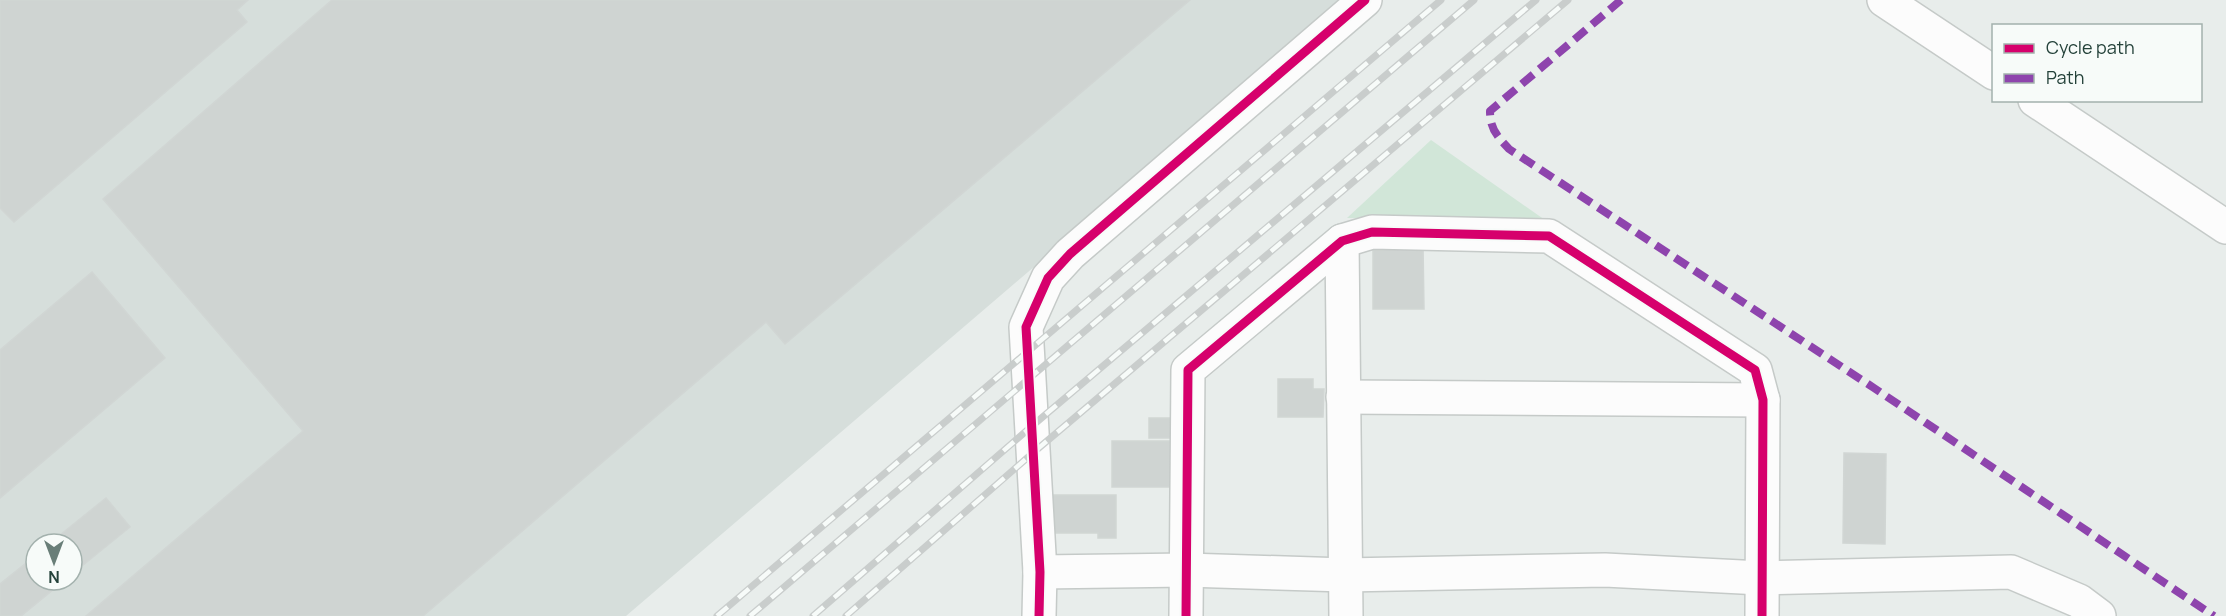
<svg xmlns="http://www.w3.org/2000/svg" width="2226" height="616" viewBox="0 0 2226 616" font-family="Manrope,sans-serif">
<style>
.built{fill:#d6dedb;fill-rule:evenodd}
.green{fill:#d1e6d8}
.building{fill:#cfd4d2;stroke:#d1d6d4;stroke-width:1.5}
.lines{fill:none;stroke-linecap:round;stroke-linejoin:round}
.minor-casing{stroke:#c5cac8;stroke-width:36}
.minor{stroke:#fcfcfc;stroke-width:33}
.rail-casing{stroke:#c9cdcc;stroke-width:7}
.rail{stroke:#f7fbf9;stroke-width:4.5;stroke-dasharray:14;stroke-linecap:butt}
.quiet{stroke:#8e44ad;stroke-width:8;stroke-dasharray:15 8;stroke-linecap:butt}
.cycleway-casing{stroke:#f7fbf9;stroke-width:13}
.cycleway{stroke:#d6006c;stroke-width:9}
</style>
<rect width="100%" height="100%" fill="#e8edeb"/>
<path class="built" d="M 0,0 L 1346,0 L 626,616 L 0,616 ZM 36,544 L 72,544 L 72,580 L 36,580 Z"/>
<path class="green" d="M 1431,140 L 1545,220 L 1347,218 Z"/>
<g class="building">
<path d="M 0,0 L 248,0 L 237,10 L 247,22 L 14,222 L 0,208 Z"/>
<path d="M 332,0 L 1190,0 L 785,344 L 766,322 L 423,616 L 86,616 L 303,431 L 103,199 Z"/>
<path d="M 1373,245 L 1423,245 L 1424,309 L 1373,309 Z"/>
<path d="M 92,272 L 165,358 L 0,498 L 0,350 Z"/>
<path d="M 1278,379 L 1313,379 L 1313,389 L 1324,389 L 1323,417 L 1278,417 Z"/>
<rect x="1149" y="418" width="25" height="20"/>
<rect x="1112" y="441" width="58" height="46"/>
<path d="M 1844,453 L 1886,454 L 1885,544 L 1843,543 Z"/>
<path d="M 1052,495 L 1116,495 L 1116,538 L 1098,538 L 1098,533 L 1052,533 Z"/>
<path d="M 106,498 L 130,527 L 72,574 L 72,544 L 49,544 Z"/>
<path d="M 36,555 L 36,580 L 65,580 L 21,616 L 0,616 L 0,584 Z"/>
</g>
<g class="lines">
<g class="minor-casing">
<g id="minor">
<path d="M 1884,0 L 1994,73"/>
<path d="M 2035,100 L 2226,227"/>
<path d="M 1342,241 L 1346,616"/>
<path d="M 1343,397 L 1763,400"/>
<path d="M 1040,572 L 1187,570 L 1345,575 L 1605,570 L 1761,578 L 2011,572 L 2079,601 L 2099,616"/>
<path d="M 1039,616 L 1040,572 L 1026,327 L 1048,278 L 1070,254 L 1365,0"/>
<path d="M 1186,616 L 1188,370 L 1342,241 L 1372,232 L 1549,236 L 1755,370 L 1763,400 L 1762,616"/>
</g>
</g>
<use href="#minor" class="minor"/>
<g class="rail-casing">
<g id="rail">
<path d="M 717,616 L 1441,0"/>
<path d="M 750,616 L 1474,0"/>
<path d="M 813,616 L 1032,426 L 1536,0"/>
<path d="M 846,616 L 1034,452 L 1568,0"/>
</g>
</g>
<use href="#rail" class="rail"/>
<path class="quiet" d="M 1621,0 L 1490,111 C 1490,129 1497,136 1509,149 L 1874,388 L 2214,616"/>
<g class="cycleway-casing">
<g id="cycleway">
<path d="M 1039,616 L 1040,572 L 1026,327 L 1048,278 L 1070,254 L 1365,0"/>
<path d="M 1186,616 L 1188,370 L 1342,241 L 1372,232 L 1549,236 L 1755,370 L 1763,400 L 1762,616"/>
</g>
</g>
<use href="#cycleway" class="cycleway"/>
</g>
<rect x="1992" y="24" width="210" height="78" fill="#f7fbf9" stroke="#a3b1ad" stroke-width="1.5"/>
<rect x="2004" y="44" width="30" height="9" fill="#d6006c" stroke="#a3b1ad" stroke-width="1.5"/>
<text x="2046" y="54" font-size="18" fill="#24423a">Cycle path</text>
<rect x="2004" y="74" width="30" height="9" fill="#8e44ad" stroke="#a3b1ad" stroke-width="1.5"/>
<text x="2046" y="84" font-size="18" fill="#24423a">Path</text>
<g transform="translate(54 562) rotate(180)"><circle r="28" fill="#f7fbf9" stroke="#a3b1ad" stroke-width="1.5"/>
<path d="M0-4.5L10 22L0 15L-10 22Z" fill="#697e78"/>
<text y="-9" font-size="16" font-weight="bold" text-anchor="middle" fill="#24423a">N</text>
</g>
</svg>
